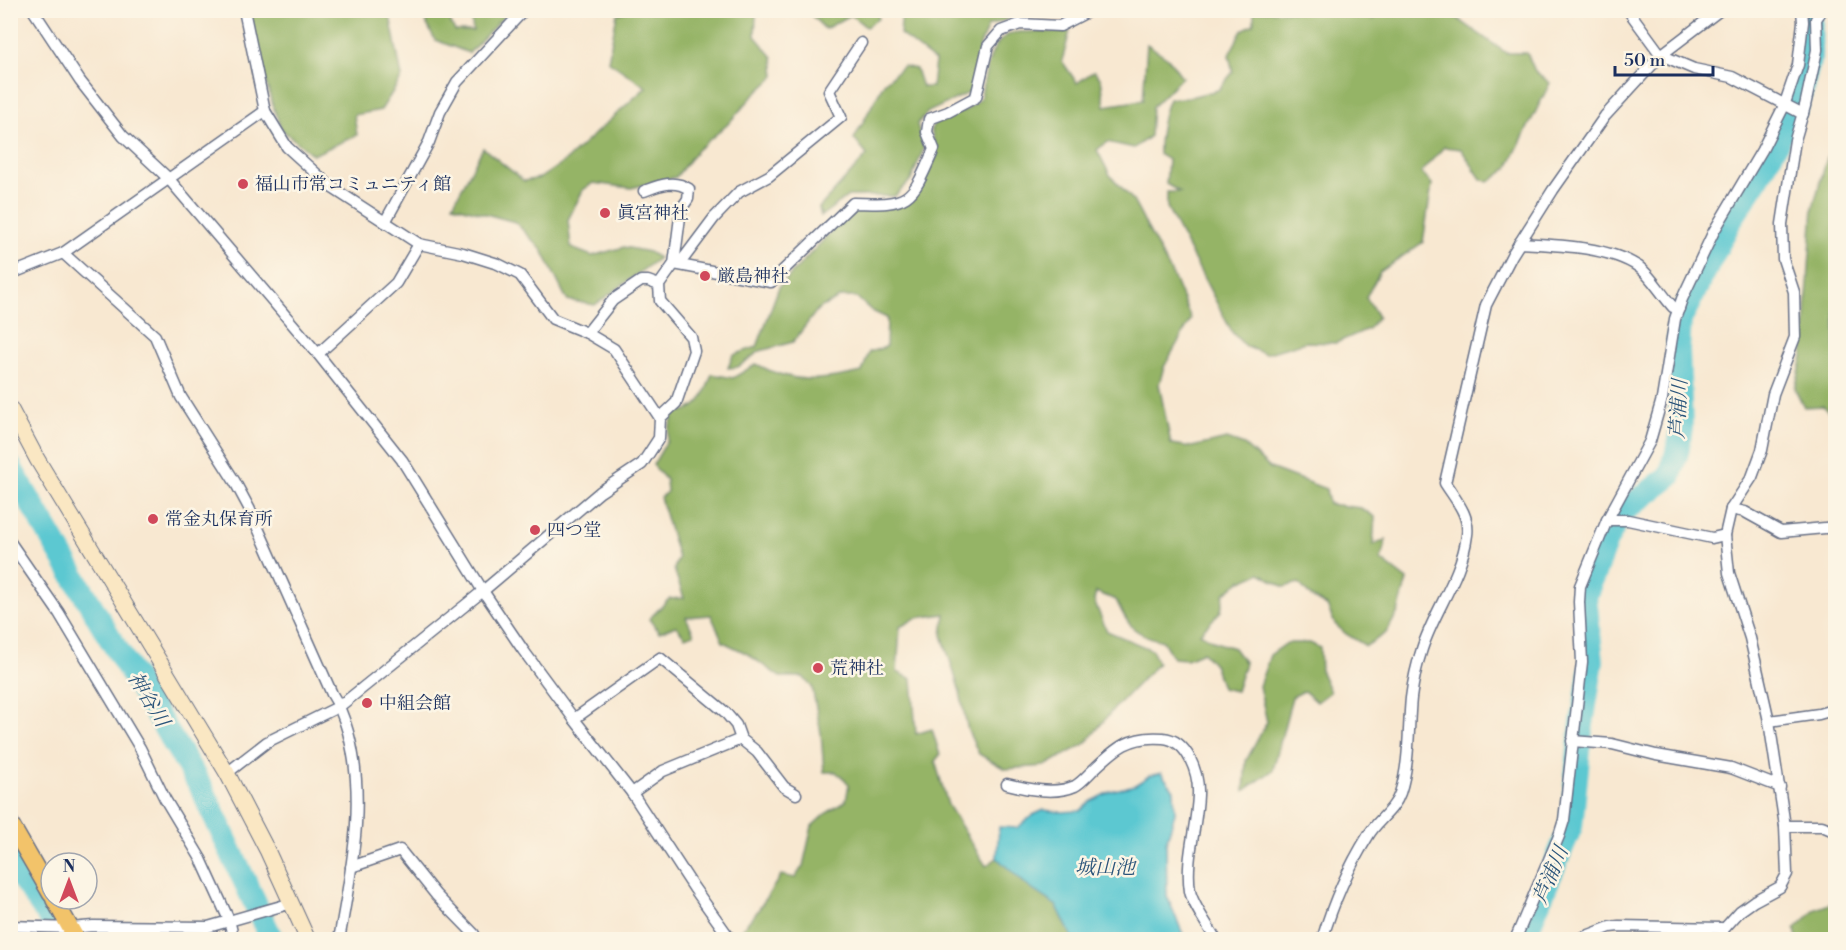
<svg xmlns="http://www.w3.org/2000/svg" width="1846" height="950" viewBox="0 0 1846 950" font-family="'Libre Bodoni','Noto Serif JP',serif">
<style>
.forest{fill:#95b466;stroke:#587262;stroke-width:1.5}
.water{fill:#5bc8d1;stroke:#3b7c98;stroke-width:1.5}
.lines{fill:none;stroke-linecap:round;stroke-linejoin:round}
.river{stroke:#5bc8d1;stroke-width:24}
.street-casing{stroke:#687086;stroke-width:13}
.secondary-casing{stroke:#687086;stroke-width:17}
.primary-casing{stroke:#687086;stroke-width:19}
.street{stroke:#fff;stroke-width:10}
.secondary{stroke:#fae7c3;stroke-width:15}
.primary{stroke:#f2c36a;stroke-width:16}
.poi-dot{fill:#d1495b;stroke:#fcf5e5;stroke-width:2}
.labels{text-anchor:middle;stroke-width:5;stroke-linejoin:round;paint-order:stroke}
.poi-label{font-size:18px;fill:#1b2f5e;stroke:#fcf5e5;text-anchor:start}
.water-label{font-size:20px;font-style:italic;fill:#2b557b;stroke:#fcf5e5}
</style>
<rect width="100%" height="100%" fill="#fcf5e5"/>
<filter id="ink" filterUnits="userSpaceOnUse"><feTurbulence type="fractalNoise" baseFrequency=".0167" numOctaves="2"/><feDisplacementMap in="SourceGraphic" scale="12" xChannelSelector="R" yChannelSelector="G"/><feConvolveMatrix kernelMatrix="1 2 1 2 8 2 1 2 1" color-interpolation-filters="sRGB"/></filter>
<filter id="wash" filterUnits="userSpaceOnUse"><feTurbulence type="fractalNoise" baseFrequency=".008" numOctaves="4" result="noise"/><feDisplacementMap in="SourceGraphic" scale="24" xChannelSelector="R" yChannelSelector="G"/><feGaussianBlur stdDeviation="1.35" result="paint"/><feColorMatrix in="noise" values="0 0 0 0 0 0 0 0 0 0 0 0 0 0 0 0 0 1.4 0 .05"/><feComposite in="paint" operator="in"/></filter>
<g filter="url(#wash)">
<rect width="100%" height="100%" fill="#f8e8d1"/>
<g class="forest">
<path d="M 631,10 L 759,11 L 756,14 L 755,36 L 773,57 L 775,76 L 751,98 L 727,125 L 696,151 L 676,177 L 631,188 L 593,183 L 583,190 L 568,220 L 571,248 L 592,256 L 624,247 L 649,252 L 659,258 L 595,305 L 567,300 L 542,250 L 515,222 L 453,205 L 483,148 L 524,181 L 540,178 L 564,162 L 646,87 L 608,61 L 617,14 Z"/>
<path d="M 875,10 L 879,18 L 866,27 L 851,15 L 825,29 L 811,15 L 812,11 Z"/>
<path d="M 247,11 L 389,11 L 402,77 L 381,110 L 354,115 L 357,135 L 313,155 L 281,129 L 271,100 Z"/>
<path d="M 420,11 L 445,11 L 455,31 L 473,31 L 471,16 L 478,11 L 509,11 L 469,53 L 435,40 Z"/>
<path d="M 902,11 L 1080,11 L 1055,17 L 1018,15 L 988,26 L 980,45 L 973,91 L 928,112 L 917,124 L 924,148 L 911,180 L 895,196 L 848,196 L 821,216 L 819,208 L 867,155 L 854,139 L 884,83 L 903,66 L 916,69 L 922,87 L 932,87 L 935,61 L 900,34 Z"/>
<path d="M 1254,11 L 1373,11 L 1373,20 L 1382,11 L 1447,11 L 1506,53 L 1527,53 L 1535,71 L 1550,83 L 1507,169 L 1489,182 L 1481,179 L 1461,149 L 1444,147 L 1421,172 L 1432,184 L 1423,242 L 1380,272 L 1366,297 L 1378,317 L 1368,329 L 1336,343 L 1305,342 L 1265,354 L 1245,346 L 1232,332 L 1174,221 L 1167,207 L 1167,192 L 1180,192 L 1166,184 L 1168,160 L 1159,154 C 1158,141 1163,111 1169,99 L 1186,98 L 1218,90 L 1233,72 L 1229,55 L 1242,30 L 1254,24 Z"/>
<path d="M 1070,31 L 1062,61 L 1077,83 L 1094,71 L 1101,79 L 1105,106 L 1143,100 L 1147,44 L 1168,58 L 1182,77 L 1152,107 L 1150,136 L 1134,148 L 1107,142 L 1097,150 L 1110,175 L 1132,199 L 1173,276 L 1191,319 L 1164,367 L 1159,384 L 1171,444 L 1192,447 L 1227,439 L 1244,445 L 1270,468 L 1326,489 L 1329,504 L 1361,508 L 1375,517 L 1373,545 L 1386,540 L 1381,560 L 1407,580 L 1398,612 L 1386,633 L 1366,646 L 1346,634 L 1335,624 L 1327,606 L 1311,597 L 1299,583 L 1284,587 L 1260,573 L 1239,582 L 1224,594 L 1221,611 L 1200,633 L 1215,642 L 1234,648 L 1245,663 L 1236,691 L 1222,688 L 1214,664 L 1203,652 L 1187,659 L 1173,658 L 1163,641 C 1133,634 1129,627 1116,600 L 1096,592 L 1094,601 L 1107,631 L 1152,650 L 1158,663 L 1111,712 L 1086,743 L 1045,766 L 1005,769 L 979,754 L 968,731 L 960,692 L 942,635 L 945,614 L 916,618 L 900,627 L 897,672 L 912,679 L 916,734 L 932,729 L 940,755 L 935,761 L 948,805 L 986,866 L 997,858 L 1030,888 L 1057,906 L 1073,939 L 738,940 L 740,931 L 757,912 L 781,875 L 795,878 L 803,866 L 812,826 L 825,814 L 846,801 L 849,784 L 836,772 L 824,772 L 821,733 L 812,687 L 803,677 L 780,677 L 746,653 L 723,642 L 711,615 L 686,617 L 694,634 L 685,637 L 676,626 L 659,632 L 649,619 L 669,599 L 684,598 L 674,569 L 678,558 L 660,497 L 667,492 L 666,480 L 653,465 L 667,441 L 669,428 L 675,412 C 700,412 705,394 712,374 L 733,378 L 756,364 C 795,385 821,381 862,372 L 869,352 L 886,347 L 887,318 L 872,311 L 856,297 L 841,297 L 818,309 L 793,342 L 760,351 L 738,367 L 728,368 L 733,355 L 757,347 L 779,287 L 843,219 L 856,210 L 895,207 L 918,192 L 937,155 L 931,129 L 936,120 L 966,110 L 980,99 C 986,76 988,34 1019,32 C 1036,31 1053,33 1070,31 Z"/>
<path d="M 1835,145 L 1835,417 L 1823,406 L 1804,407 L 1795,389 L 1803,357 L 1813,207 L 1830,148 Z"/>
<path d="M 1287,643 L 1310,643 L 1320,648 L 1321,672 L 1330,692 L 1317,702 L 1304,691 L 1292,697 L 1273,770 L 1244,791 L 1246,761 L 1267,722 L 1259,686 L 1270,655 Z"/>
<path d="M 1835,902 L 1835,939 L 1797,939 L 1795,929 L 1816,909 Z"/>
</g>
<path class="water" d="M 1161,773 L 1174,790 L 1175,813 L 1166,843 L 1167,896 L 1185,939 L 1073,939 L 1057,906 L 1030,888 L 997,858 L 999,827 L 1017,828 L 1033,815 L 1044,810 L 1060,812 L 1080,811 L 1091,801 L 1111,791 L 1135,785 L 1149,776 Z"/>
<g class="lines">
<g class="river">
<path d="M 10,467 L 113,643 L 201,787 L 272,940"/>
<path d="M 10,861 L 49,916"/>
<path d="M 1523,940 L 1571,826 L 1581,730 L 1592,661 L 1585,597 L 1606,541 L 1621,513 L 1670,476 L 1677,452 L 1681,428 L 1678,350 L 1680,320 L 1730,221 L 1756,181 L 1798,104 L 1810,57 L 1811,10"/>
</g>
</g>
</g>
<g filter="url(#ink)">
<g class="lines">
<g class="street-casing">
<g id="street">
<path d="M 33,10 L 80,81 L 123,136 L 168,178 L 318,354 L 402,460 L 483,591 L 523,650 L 574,719 L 632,793 L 694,888 L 731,940"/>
<path d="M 1628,10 L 1661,55 L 1694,69 L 1732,77 L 1803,114"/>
<path d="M 644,191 C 660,185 674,179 689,189 L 688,199 L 681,209 L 674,264 L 771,282 L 853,203 C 911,205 911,202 934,149 L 927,132 L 929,119 L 948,112 L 976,97 L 988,46 L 1001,31 L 1020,24 L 1060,26 L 1091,10"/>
<path d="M 385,222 L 429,142 L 440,112 L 457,82 L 524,10"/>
<path d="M 1519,243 C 1555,245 1608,246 1639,267 C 1652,277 1662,295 1673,307 L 1679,309"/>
<path d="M 63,253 L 155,336 L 181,397 L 235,482 L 249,508 L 332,694 C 340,706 344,718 348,732 C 367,801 351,871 339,940"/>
<path d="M 10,274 L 63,253 L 265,111"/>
<path d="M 587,333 L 613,300 L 641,281 L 648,281 L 659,285"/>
<path d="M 318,354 L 396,283 L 419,244"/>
<path d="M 660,418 L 676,403 L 694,351 L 691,337 L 660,301 L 659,285 L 674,264 L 684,258 L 714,218 L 739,192 L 769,176 L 841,117 L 829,91 L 861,43"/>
<path d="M 1731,509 L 1745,512 L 1781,532 L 1836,527"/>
<path d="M 1607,520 L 1628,520 L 1712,538 L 1725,535"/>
<path d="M 10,542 L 59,613 L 140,748 L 165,799 L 201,859 L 229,920 L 234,940"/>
<path d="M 574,719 L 660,658 L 725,712 L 736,725 L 741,739 L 757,752 L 784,787 L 796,794"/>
<path d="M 1769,721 L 1819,714 L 1836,709"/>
<path d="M 1572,741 L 1612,744 L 1656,755 L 1731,768 L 1780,787"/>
<path d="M 227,773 L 267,742 L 340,706 L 483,591 L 600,492 L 642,464 L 659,438 L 660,418 L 614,349 L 587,333 L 553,319 L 520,275 L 498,264 L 463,253 L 419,244 L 331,187 L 287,147 L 265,111 L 244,10"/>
<path d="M 1007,784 C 1027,789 1055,795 1075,786 C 1081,783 1087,776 1092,771 C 1115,749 1129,735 1163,738 C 1188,740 1199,774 1198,795 C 1197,827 1185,859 1190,891 C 1192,904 1209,927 1216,940"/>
<path d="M 632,793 L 663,771 L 741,739"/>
<path d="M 1785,826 L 1822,826 L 1836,832"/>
<path d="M 351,867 L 400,850 L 436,895 L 474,934"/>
<path d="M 10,926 L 71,928 L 93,926 L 208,927 L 292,903"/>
<path d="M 1723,930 L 1740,911 L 1754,901 L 1780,887 L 1787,874 L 1785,826 L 1769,721 L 1750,638 L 1729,573 L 1725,535 L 1731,509 L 1752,477 L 1762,450 L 1773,394 L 1795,337 L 1794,292 L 1783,259 L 1782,224 L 1795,140 L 1805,106 L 1817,50 L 1816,19 L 1822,10"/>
<path d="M 1322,940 C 1333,903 1348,868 1368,836 C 1377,820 1394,811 1400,793 C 1410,763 1408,729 1411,698 C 1413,682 1417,664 1422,649 C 1434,611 1462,576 1467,535 C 1470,515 1455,499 1445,483 L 1486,305 L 1512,255 L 1553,190 L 1605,116 L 1661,55 L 1720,10"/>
<path d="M 1515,940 L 1559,836 L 1564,820 L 1582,662 L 1579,602 L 1580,586 L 1607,520 L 1650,441 L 1662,399 L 1675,319 L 1682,299 L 1714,231 L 1762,150 L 1784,106 L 1798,65 L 1803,22 L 1802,10"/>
<path d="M 1576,940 L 1610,927 L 1619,926 L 1721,928 L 1726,940"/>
</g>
</g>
<g class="secondary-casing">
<path id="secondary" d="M 10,408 L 37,459 L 227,773 L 267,850 L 308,940"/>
</g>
<g class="primary-casing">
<g id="primary">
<path d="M 10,823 L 51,894"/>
<path d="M 54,899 L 77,940"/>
</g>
</g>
<use href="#street" class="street"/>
<use href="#secondary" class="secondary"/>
<use href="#primary" class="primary"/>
</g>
</g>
<g class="poi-dot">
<circle cx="243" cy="184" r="6"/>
<circle cx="605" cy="213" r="6"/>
<circle cx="705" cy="276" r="6"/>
<circle cx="153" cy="519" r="6"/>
<circle cx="535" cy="530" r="6"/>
<circle cx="818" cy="668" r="6"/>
<circle cx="367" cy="703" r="6"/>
</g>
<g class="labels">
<g class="poi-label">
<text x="255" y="190">福山市常コミュニティ館</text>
<text x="617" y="219">眞宮神社</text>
<text x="717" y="282">厳島神社</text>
<text x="165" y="525">常金丸保育所</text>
<text x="547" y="536">四つ堂</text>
<text x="830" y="674">荒神社</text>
<text x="379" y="709">中組会館</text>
</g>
<g class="water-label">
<text transform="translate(1678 409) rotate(-87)" y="7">芦浦川</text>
<text transform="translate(149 699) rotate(59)" y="7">神谷川</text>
<text x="1105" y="874">城山池</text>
<text transform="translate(1550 875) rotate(-67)" y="7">芦浦川</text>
</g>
</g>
<rect width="1846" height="950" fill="none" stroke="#fcf5e5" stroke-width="36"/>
<g transform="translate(69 881)"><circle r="28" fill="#fcf5e5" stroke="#a2a6af" stroke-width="1.5"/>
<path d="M0-4.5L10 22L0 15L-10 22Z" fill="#d1495b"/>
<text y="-9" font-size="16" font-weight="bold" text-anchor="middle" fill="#1b2f5e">N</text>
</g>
<path d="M1615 66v9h98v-9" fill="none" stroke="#1b2f5e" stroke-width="3"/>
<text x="1624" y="66" font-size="18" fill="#1b2f5e" stroke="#fcf5e5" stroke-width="4.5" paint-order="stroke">50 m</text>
</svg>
